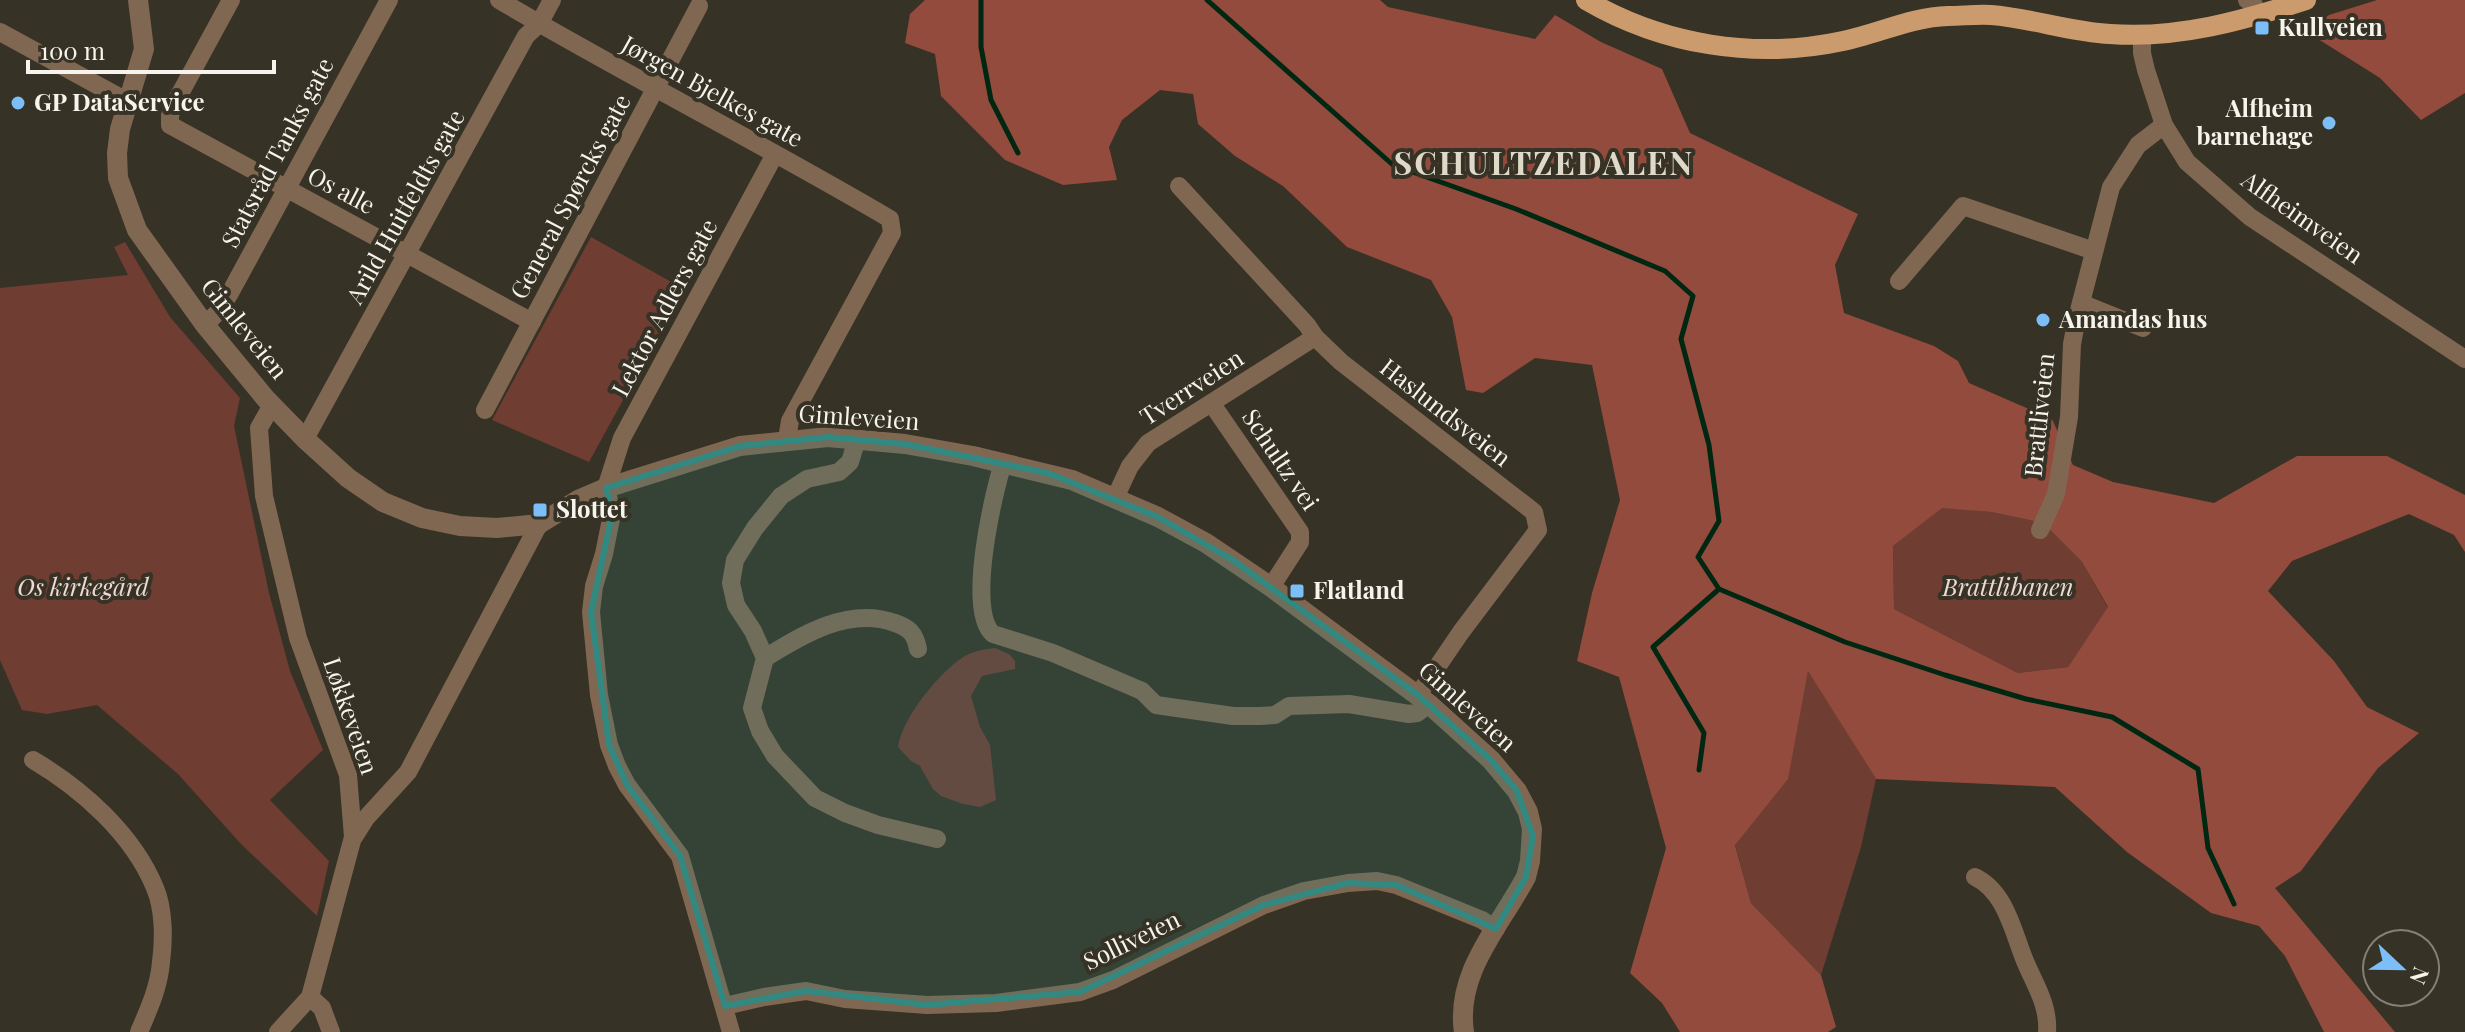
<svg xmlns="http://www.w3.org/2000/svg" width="2465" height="1032" viewBox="0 0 2465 1032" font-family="'Playfair Display',serif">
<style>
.green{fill:#703d32}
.forest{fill:#924b3c;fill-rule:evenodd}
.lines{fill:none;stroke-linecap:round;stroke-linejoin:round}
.stream{stroke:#002712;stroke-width:5}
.minor{stroke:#806752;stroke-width:18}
.tertiary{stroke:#806752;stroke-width:20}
.primary{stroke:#cc9b6d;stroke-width:20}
.marked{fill:#328981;fill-opacity:0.2;stroke:#328981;stroke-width:6;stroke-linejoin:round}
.poi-dot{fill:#7bbef8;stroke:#363225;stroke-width:3}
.labels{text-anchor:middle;stroke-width:8;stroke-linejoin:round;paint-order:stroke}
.poi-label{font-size:24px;font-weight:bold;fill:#f6f4ec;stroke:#363225;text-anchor:start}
.street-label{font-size:24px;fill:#f6f4ec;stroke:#363225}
.park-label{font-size:24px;font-style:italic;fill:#f0d9d4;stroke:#363225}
.district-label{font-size:32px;font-weight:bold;letter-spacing:2px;fill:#ded9c9;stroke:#363225}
</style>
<rect width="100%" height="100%" fill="#363225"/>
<g class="green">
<path d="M 591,237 L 684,289 L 589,462 L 492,420 Z"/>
<path d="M 125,242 L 170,317 L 240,398 L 234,426 L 269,593 L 290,671 L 323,750 L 270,800 L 329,861 L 317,916 L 241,844 L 178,774 L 97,705 L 47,714 L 22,710 L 0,660 L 0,288 L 128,275 L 114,247 Z"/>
<path d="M 1942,507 L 1991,512 L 2043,523 L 2082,562 L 2108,608 L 2068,667 L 2018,673 L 1894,609 L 1893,546 Z"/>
<path d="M 995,648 L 1009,654 L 1015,661 L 1015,669 L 982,676 L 971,696 L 980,727 L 990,745 L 996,800 L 980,807 L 963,804 L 941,796 L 933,789 L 920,766 L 911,761 L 898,747 C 902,718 940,671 965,656 C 974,651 985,649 995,648 Z"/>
<path d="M 1808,670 L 1876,779 L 1861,847 L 1821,975 L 1751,903 L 1735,844 L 1787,779 Z"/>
</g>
<g class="forest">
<path d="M 925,0 L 1380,0 L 1388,7 L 1535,39 L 1555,15 L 1601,42 L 1662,69 L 1690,133 L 1858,214 L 1835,265 L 1844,313 L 1934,346 L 1958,361 L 1969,383 L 2052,419 L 2073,465 L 2113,482 L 2214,503 L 2297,456 L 2387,456 L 2465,495 L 2465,552 L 2454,535 L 2409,514 L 2292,561 L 2268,591 L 2334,661 L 2367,707 L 2419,733 L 2378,768 L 2301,871 L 2275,888 L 2395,1032 L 2324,1032 L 2285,956 L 2259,926 L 2211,913 L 2127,852 L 2055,787 L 1876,779 L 1808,671 L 1788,779 L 1735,845 L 1751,903 L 1821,975 L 1836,1027 L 1828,1032 L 1680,1032 L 1662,1003 L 1630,973 L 1666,848 L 1619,677 L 1577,661 L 1592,593 L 1620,500 L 1592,365 L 1535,358 L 1483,393 L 1466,390 L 1452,317 L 1431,280 L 1347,247 L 1283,186 L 1235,156 L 1198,124 L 1193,94 L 1160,90 L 1122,120 L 1109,147 L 1117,180 L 1063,185 L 1005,160 L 941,96 L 935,54 L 905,43 L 910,14 ZM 1942,508 L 1991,512 L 2043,523 L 2082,562 L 2108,607 L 2068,667 L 2018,673 L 1894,609 L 1893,546 Z"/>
<path d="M 2377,0 L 2465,0 L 2465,93 L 2421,120 L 2380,78 L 2307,32 L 2329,15 Z"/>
</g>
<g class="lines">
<g class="stream">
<path d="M 981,0 L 981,47 L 991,100 L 1018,153"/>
<path d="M 1207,0 L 1393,165 L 1516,209 L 1665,271 L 1693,296 L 1681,339 L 1709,445 L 1719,521 L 1698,557 L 1719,589 L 1653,647 L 1704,733 L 1699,770"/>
<path d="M 1719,589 L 1845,642 L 1945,675 L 2026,699 L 2112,717 L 2198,769 L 2208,848 L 2234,904"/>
</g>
<g class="minor">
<path d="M 231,0 L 176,101 L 170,115 L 170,125 L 532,322"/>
<path d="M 499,0 C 628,76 761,143 890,219 L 892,233 L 790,421 L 787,439"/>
<path d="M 2247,0 L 2254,5 L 2257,16"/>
<path d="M 0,32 L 130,103"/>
<path d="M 2142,36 L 2142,53 L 2146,70 L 2164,125 L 2187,162 L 2250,217 L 2465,359"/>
<path d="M 1179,186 L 1307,325 L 1315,337 L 1341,362 L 1534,512 L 1538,530 L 1461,632 L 1418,695"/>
<path d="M 1899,281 L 1963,206 L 2094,251"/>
<path d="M 2081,303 L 2143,328"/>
<path d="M 205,325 L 218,312 L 230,293 L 389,0"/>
<path d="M 1212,404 L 1300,532 L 1300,542 L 1271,587"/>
<path d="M 272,405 L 259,428 L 264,496 L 298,638 L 348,775 L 353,837 L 310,997 L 278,1032"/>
<path d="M 485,410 L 699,6"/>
<path d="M 305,439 L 526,36 L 539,24 L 552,0"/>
<path d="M 857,439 L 850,462 L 839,472 L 807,479 L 781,496 L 755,528 L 735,560 L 731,583 L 736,605 L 753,631 L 765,658 L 752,708 L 760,731 L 775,756 L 815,798 L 845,813 L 878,825 L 937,839"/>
<path d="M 1003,463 C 993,495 966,611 993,634 L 1053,653 L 1142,691 L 1156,705 L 1233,716 L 1260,716 L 1275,715 L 1289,706 L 1349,704 L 1409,714 L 1417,713 L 1429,704"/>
<path d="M 1115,498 L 1130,466 L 1148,443 L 1315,337"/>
<path d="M 2040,530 L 2056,494 L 2069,417 L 2072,344 L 2077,318 L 2111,187 L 2138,145 L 2164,125"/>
<path d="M 765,658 C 802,635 849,606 895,623 C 909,628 915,633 918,649"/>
<path d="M 33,760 C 82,789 133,834 155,888 C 164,909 164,939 161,962 C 159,987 149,1009 139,1032"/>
<path d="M 354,837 L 366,818 L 408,772 L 539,524"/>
<path d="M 1975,877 C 2006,892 2013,932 2025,961 C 2035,985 2049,1005 2047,1032"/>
<path d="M 310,997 L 322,1008 L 331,1032"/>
<path d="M 725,1006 L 764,997 L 806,991 L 845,999 L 927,1005 L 996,1003 L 1080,992 L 1113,980 L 1264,905 L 1304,891 L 1348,883 L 1377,881 L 1396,885 L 1482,920 L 1496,929"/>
<path d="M 731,1032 L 680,856 L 627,785 L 617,766 L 609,745 L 599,695 L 591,612 L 594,586 L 604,554 L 612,514 L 606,488 L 622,438 L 775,154"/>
</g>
<path class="tertiary" d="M 138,0 L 144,49 L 120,129 L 117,153 L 118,178 L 137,230 L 205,325 L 266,399 L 305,439 L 348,478 L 383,502 L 422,518 L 460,526 L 497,528 L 539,524 L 578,500 L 606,488 L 740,446 L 828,437 L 905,444 L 973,456 L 1072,480 L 1158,517 L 1206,543 L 1271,587 L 1429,704 L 1491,760 L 1517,791 L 1528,812 L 1532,829 L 1530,861 L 1526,877 C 1500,926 1455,973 1464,1032"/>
<path class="primary" d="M 1586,0 C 1663,45 1755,60 1843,41 C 1878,34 1911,17 1948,16 C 1962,16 1977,14 1991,15 C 2031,18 2070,32 2110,34 C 2178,39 2242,21 2306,0"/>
</g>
<path class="marked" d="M 828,437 L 905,444 L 1048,473 L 1158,517 L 1233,560 L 1418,695 L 1491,760 L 1517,791 L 1533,836 L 1526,877 L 1496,929 L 1396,885 L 1348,883 L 1264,905 L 1080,992 L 927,1005 L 806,991 L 725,1006 L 680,856 L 627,785 L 609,745 L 591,612 L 612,514 L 606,488 L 740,446 Z"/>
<g class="poi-dot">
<rect x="2254" y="20" width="16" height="16" rx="4"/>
<circle cx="18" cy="103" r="8"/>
<circle cx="2329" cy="123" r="8"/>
<circle cx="2043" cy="320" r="8"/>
<rect x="532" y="502" width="16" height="16" rx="4"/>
<rect x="1289" y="583" width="16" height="16" rx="4"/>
</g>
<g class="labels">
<g class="poi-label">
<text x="2278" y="36">Kullveien</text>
<text x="34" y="111">GP DataService</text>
<text x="2313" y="117" text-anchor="end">Alfheim<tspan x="2313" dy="28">barnehage</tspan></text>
<text x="2059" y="328">Amandas hus</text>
<text x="556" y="518">Slottet</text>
<text x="1313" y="599">Flatland</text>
</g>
<g class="street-label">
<text transform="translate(712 92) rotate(29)" y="8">Jørgen Bjelkes gate</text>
<text transform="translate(278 153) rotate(-62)" y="8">Statsråd Tanks gate</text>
<text transform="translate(341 191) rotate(28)" y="8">Os alle</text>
<text transform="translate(571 197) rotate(-62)" y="8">General Spørcks gate</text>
<text transform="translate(406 207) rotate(-61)" y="8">Arild Huitfeldts gate</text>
<text transform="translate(2302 218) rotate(35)" y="8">Alfheimveien</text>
<text transform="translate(665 308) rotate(-62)" y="8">Lektor Adlers gate</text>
<text transform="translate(244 329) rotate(51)" y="8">Gimleveien</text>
<text transform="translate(1192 388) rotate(-33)" y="8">Tverrveien</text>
<text transform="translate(1445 413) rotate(38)" y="8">Haslundsveien</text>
<text transform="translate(2040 415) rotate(-84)" y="8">Brattliveien</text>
<text transform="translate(859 418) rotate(4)" y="8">Gimleveien</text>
<text transform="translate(1280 460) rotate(56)" y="8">Schultz vei</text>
<text transform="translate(1467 707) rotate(42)" y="8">Gimleveien</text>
<text transform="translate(350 716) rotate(71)" y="8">Løkkeveien</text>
<text transform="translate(1132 941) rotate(-26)" y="8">Solliveien</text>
</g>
<g class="park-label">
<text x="83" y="596">Os kirkegård</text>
<text x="2008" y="596">Brattlibanen</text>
</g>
<g class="district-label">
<text x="1544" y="175">SCHULTZEDALEN</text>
</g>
</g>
<g transform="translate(2401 968) rotate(112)"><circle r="38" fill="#363225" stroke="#838075" stroke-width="2"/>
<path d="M0-6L14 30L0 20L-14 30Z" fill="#7bbef8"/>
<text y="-12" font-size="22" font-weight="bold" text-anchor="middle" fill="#f6f4ec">N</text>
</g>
<path d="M28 60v12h246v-12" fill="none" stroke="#f6f4ec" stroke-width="4"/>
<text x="40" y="60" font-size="24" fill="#f6f4ec" stroke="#363225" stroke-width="6" paint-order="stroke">100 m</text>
</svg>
